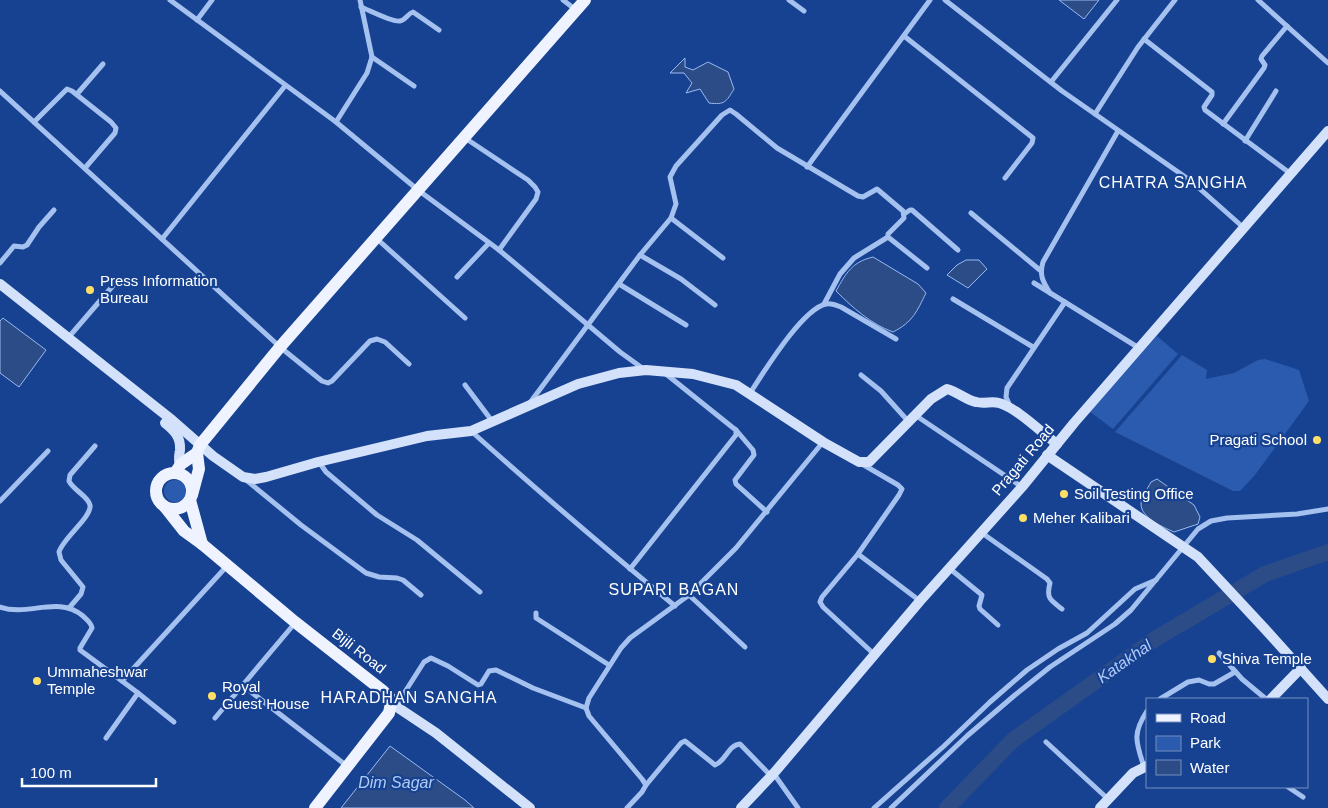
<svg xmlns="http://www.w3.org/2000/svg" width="1328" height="808" viewBox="0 0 1328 808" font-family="Arial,sans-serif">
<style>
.green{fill:#2a5baf}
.water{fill:#2c4c87;stroke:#98baf2}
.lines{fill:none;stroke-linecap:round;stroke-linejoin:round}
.river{stroke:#2c4c87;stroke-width:16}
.street{stroke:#a5c1f0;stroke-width:5}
.secondary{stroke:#d3e1fb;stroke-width:10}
.primary{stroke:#eef3ff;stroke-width:12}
.poi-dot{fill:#ffdf64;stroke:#174291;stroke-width:2}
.labels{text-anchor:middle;stroke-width:4.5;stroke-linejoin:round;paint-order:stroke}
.poi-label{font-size:15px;fill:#fff;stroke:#174291;text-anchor:start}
.street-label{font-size:15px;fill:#fff;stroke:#174291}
.neighbourhood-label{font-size:16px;letter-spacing:1px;fill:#fff;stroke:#174291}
.water-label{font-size:16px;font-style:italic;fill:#b1cbf7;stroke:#174291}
</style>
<rect width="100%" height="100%" fill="#174291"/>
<g class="green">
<path d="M 1157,336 L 1178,354 L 1113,429 L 1089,411 Z"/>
<path d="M 1182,355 L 1207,370 L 1206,379 L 1234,373 L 1258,360 L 1265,359 L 1299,370 L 1309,401 L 1255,475 L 1240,491 L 1233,491 L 1115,432 Z"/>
<circle cx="175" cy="491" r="11"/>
</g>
<g class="water">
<path d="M 1059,0 L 1099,0 L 1084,19 Z"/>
<path d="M 685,58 L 685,67 L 693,70 L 708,62 L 728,72 L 734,89 C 726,102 725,105 709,103 L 700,89 L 686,93 L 692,83 L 684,73 L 670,73 Z"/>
<path d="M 873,257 L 918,284 L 926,293 C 917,311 913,322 893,332 C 871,324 853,308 836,291 C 846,273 852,262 873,257 Z"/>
<path d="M 966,260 L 979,260 L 987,269 L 968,288 L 947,275 L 957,265 Z"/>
<path d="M 3,318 L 46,350 L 19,387 L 0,373 L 0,321 Z"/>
<path d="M 1157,479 L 1194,505 L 1200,517 L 1198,524 L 1174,532 C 1163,527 1141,518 1141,504 C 1141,497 1148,488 1151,482 Z"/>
<path d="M 390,746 L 465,800 L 474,808 L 341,808 Z"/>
</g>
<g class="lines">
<path class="river" d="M 947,808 L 1013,740 L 1155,639 L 1265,574 L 1328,552"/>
<g class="street">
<path d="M 170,0 L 336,122 L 418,190 L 499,250 L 620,352 L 645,370"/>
<path d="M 563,0 L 576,10"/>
<path d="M 789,0 L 804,11"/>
<path d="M 945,0 L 1062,91 L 1191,181 L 1244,228"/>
<path d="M 1258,0 L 1328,63"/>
<path d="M 361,7 C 369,10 393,23 400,21 C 406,20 407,14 413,12 L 439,30"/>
<path d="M 197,20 L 212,0"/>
<path d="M 904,36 L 1033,138 L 1032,143 L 1005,178"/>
<path d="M 1144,39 L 1212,92 L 1212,95 L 1204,107 L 1205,110 L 1291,174"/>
<path d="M 372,57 L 414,86"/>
<path d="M 1051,82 L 1117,0"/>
<path d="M 0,91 L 280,347 L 322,381 L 328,383 L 332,381 L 370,341 L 377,339 L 385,342 L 409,364"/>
<path d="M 77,94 L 103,64"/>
<path d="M 1095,114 L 1138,47 L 1175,0"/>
<path d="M 34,122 L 67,89 L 72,91 L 111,122 L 116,128 L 115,133 L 85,168"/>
<path d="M 336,122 L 367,73 L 372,57 L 360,0"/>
<path d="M 1223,124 L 1264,68 L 1265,65 L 1261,59 L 1262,56 L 1287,26"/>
<path d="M 465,138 L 528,180 L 535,187 L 538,192 L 536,199 L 499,250"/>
<path d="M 1245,141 L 1276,91"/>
<path d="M 807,167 L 930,0"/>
<path d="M 971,213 L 1041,271"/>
<path d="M 904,214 L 910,210 L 912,210 L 958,250"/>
<path d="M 376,238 L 465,318"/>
<path d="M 162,239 L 285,86"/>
<path d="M 640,255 L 681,279 L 715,305"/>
<path d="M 723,258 L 671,218 L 676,204 L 670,177 L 676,166 L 722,115 L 730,110 L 736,114 L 777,148 L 858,196 L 863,197 L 877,189 L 903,211 L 904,218 L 888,234 L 888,237 L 927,268"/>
<path d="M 0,263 L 14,246 L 23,247 L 27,245 L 39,227 L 54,210"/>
<path d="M 457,277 L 489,243"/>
<path d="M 1034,283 L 1139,348"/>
<path d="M 619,284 L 686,325"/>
<path d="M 1050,293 C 1043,282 1039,275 1043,262 L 1118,131"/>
<path d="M 953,299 L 1033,347"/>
<path d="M 824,304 L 840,274 L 854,258 L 888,237"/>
<path d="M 68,338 L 117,281"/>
<path d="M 861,375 L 881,391 L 908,421"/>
<path d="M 465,385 L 492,421"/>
<path d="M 750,393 C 764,372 802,309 826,304 C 831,303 836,305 841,307 L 896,339"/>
<path d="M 529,404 L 640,255 L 671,218"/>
<path d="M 1010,406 L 1006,397 L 1007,388 L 1065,302"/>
<path d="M 915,415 L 1022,487"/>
<path d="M 736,430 L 753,450 L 754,455 L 735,480 L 736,484 L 767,512"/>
<path d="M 471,431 C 538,491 606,549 675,606"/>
<path d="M 319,462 L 326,472 L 377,515 L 417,540 L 480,592"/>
<path d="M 862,464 L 898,485 L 902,489 L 899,495 L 858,554 L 822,597 L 820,602 L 823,607 L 875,655"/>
<path d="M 245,479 L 301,525 L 366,573 L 379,577 L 397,578 L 403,580 L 421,595"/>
<path d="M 0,501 L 48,451"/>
<path d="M 982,533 L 1047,579 L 1050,583 C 1046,598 1050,600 1062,609"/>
<path d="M 858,554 L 920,601"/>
<path d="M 949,568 L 982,595 L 979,606 L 980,609 L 998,625"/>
<path d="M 630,569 L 736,435 L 736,430 L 732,427 L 666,374"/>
<path d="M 689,595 L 745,647"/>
<path d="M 0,607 C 28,617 58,595 83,616 C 87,620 91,622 92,628 L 80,648 L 80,650 L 122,681 L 226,567"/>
<path d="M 69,608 L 81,594 L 83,587 L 61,560 L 59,552 C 63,538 92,517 90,505 C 88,496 73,490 69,481 L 70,475 L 95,446"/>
<path d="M 536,613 L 536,618 L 609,665"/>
<path d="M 1219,653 L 1242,679 L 1266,699"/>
<path d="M 242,685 L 347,766"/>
<path d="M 138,693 L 174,722"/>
<path d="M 1160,699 L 1188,682 L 1199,680 L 1209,684 L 1214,684 L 1235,672"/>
<path d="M 396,706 L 424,662 L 431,658 L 448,666 L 478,685 L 481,684 L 489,671 L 496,670 L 533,688 L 586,708"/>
<path d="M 215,718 L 295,623"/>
<path d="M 106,738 L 138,693 L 122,681"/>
<path d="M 1046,742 L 1108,799"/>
<path d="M 1144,767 C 1136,742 1132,734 1147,711"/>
<path d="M 774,774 L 798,808"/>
<path d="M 646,785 L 681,743 L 685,741 L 715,765 C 726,761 728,745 740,744 L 771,776"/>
<path d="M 1288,787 L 1303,797"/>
<path d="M 627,808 L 642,792 L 646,785 L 642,779 L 589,716 L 586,708 L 589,698 L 621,648 L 630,638 L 689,595 L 736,548 L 823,442"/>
<path d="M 874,808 L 944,746 L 990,702 L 1027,670 L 1058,649 L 1087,633 L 1135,589 L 1156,580"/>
<path d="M 891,808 L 967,736 L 1015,695 L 1050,667 L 1115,624 L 1131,610 L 1198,529 L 1211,521 L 1227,518 L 1297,514 L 1328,509"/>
</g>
<g class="secondary">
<path d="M 0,284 L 172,420 L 213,456 L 243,477 L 255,479 L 266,477 L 318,462 L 427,436 L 471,431 L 578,384 L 619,373 L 646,370 L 693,374 L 736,385 L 823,442 L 859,462 L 869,462 L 931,399 L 947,389 C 958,392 966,400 976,402 C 984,404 992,401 999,403 C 1017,408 1042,433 1057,444"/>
<path d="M 165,423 C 174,430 181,437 180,450 C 179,456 178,460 180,465"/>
<path d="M 1047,455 L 1198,557 L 1265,629 L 1328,699"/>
<path d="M 1271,699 L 1301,668"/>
<path d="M 391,703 L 436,733 L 530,808"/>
<path d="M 741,808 L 774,773 L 920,601 L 1022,487 L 1074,423 L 1328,131"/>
<path d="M 1100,808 L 1133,773 L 1147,766"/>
</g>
<g class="primary">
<circle cx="174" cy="491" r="18"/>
<path d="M 175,473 L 181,464 L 197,453"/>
<path d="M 192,495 L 199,469 L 197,453 L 200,445 L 280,347 L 585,0"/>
<path d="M 190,500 L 202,544"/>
<path d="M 165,507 L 184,531 L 202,544 L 295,622 L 383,691 L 390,698 L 391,703 L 389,713 L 315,808"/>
</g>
</g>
<g class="poi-dot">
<circle cx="90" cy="290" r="5"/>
<circle cx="1317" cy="440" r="5"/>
<circle cx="1064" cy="494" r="5"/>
<circle cx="1023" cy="518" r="5"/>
<circle cx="1212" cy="659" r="5"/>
<circle cx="37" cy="681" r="5"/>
<circle cx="212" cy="696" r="5"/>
</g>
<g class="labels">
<g class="poi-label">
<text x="100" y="286">Press Information<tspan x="100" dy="17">Bureau</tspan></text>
<text x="1307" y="445" text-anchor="end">Pragati School</text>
<text x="1074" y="499">Soil Testing Office</text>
<text x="1033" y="523">Meher Kalibari</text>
<text x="1222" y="664">Shiva Temple</text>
<text x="47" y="677">Ummaheshwar<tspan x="47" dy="17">Temple</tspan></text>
<text x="222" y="692">Royal<tspan x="222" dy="17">Guest House</tspan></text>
</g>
<g class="street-label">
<text transform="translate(1023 460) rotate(-50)" y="5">Pragati Road</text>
<text transform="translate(359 651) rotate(38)" y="5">Bijli Road</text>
</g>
<g class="neighbourhood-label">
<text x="1173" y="188">CHATRA SANGHA</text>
<text x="674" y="595">SUPARI BAGAN</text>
<text x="409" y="703">HARADHAN SANGHA</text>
</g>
<g class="water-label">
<text transform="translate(1124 661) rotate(-35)" y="6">Katakhal</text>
<text x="396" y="788">Dim Sagar</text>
</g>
</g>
<rect x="1146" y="698" width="162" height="90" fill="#174291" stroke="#748ebd"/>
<rect x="1156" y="714" width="25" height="8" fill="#eef3ff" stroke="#748ebd"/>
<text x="1190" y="723" font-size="15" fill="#ffffff">Road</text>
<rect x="1156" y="736" width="25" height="15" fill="#2a5baf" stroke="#748ebd"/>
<text x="1190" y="748" font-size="15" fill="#ffffff">Park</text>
<rect x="1156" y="760" width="25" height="15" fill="#2c4c87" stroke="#748ebd"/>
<text x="1190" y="773" font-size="15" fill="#ffffff">Water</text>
<path d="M22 778v8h134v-8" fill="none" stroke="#ffffff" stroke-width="2.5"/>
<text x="30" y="778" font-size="15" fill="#ffffff" stroke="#174291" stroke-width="4" paint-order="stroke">100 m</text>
</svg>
